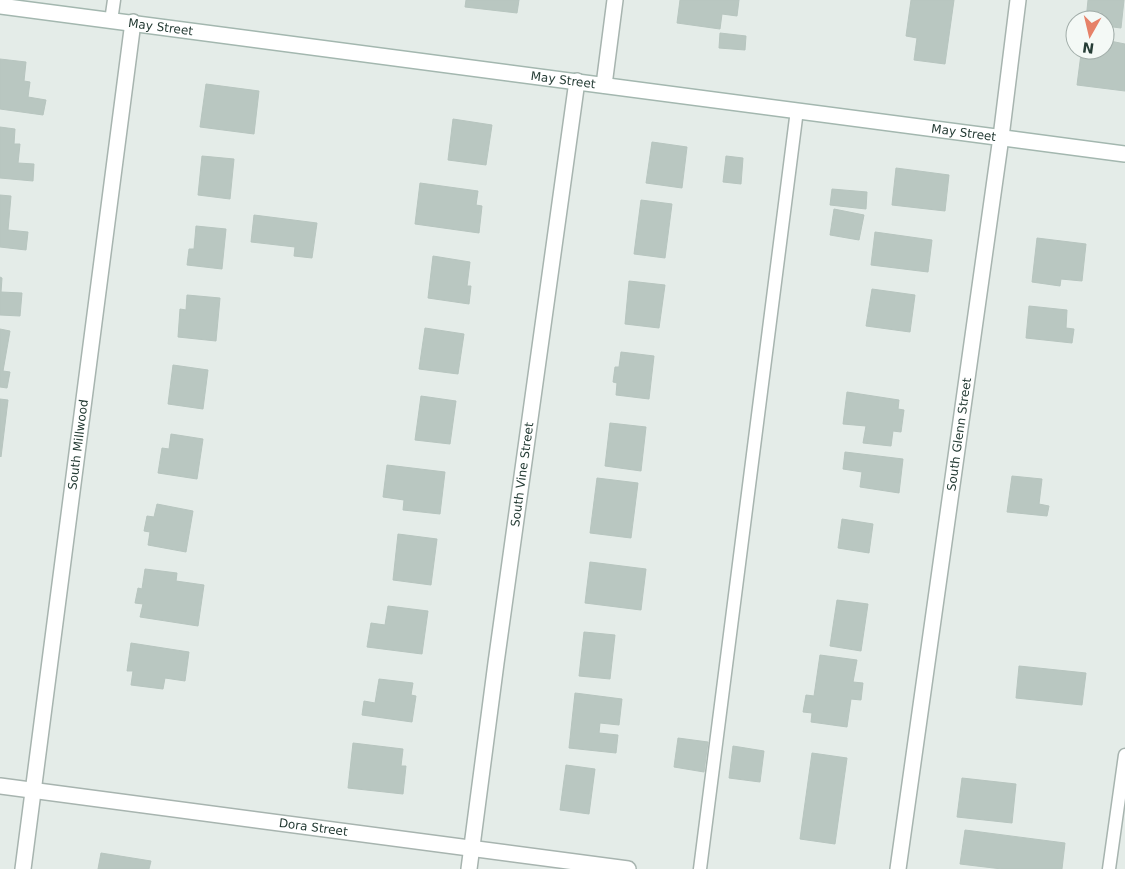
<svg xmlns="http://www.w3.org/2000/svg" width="1125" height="869" viewBox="0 0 1125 869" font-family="'DejaVu Sans',sans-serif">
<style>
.building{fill:#b9c7c1;stroke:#b7c5bf}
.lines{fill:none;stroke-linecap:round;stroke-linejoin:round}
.lane-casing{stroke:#a7b4af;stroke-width:15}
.street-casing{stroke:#a7b4af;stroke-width:18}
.secondary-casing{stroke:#a3b7af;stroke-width:18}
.lane{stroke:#fff;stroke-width:12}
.street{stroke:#fff;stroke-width:15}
.secondary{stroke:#fff;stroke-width:15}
.labels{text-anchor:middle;stroke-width:4;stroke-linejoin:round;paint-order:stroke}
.street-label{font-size:12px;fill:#253c35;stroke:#f4f9f6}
</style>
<rect width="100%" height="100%" fill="#e4ece8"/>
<g class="building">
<path d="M 466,0 L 519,0 L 517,13 L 465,7 Z"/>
<path d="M 680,0 L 739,0 L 737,16 L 722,14 L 720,29 L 677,23 Z"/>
<path d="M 911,0 L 954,0 L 945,64 L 914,60 L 917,38 L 906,36 Z"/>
<path d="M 1088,0 L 1124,0 L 1121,28 L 1105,26 L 1105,20 L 1086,20 Z"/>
<path d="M 720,33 L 746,36 L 745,50 L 719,48 Z"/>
<path d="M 1105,40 L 1125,44 L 1125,91 L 1077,85 L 1081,54 L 1089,56 L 1090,50 L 1105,50 Z"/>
<path d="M 0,59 L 26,62 L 24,81 L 30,82 L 28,97 L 46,100 L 43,115 L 0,109 Z"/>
<path d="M 206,84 L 259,91 L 254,134 L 200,127 Z"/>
<path d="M 453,119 L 492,125 L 486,165 L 448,160 Z"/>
<path d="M 0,127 L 15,129 L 14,144 L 20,144 L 18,163 L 34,164 L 33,181 L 0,178 Z"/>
<path d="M 652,142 L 687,147 L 682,188 L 646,183 Z"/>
<path d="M 202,156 L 234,159 L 230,199 L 198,195 Z"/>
<path d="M 726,156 L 743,158 L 741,184 L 723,182 Z"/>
<path d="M 896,168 L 949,175 L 945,211 L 892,205 Z"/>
<path d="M 420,183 L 478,191 L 476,205 L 482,206 L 479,233 L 415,224 Z"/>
<path d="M 832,189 L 867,192 L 866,209 L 830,205 Z"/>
<path d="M 0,195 L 11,196 L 8,230 L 28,232 L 26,250 L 0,247 Z"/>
<path d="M 641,200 L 672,204 L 665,258 L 634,254 Z"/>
<path d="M 834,209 L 864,215 L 859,240 L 830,235 Z"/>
<path d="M 254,215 L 317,223 L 312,258 L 294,256 L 295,247 L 251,242 Z"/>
<path d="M 196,226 L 226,229 L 222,269 L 187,265 L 189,249 L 194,249 Z"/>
<path d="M 875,232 L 932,240 L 928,272 L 871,265 Z"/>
<path d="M 1037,238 L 1086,244 L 1082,281 L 1061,279 L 1060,286 L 1032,282 Z"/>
<path d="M 433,256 L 470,262 L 467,286 L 471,286 L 469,304 L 428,298 Z"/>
<path d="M 0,277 L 2,278 L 1,292 L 22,293 L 20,316 L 0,315 Z"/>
<path d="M 629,281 L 665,285 L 659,328 L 625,324 Z"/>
<path d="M 872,289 L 915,295 L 910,332 L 866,326 Z"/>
<path d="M 187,295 L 220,298 L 216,341 L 178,337 L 180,309 L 186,310 Z"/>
<path d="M 1029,306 L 1067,310 L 1066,328 L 1074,329 L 1072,343 L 1026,338 Z"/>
<path d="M 425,328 L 464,334 L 458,374 L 419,369 Z"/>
<path d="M 0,329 L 10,331 L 3,371 L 10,372 L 7,388 L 0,387 Z"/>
<path d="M 621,352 L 654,356 L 649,399 L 616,395 L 617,383 L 613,382 L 615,367 L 619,367 Z"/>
<path d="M 173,365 L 208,370 L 203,409 L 168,404 Z"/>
<path d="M 847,392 L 899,400 L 898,409 L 904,410 L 901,432 L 893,431 L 891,446 L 863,443 L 866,426 L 843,424 Z"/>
<path d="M 421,396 L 456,401 L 450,444 L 415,440 Z"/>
<path d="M 0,399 L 8,400 L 1,457 L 0,456 Z"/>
<path d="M 610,423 L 646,427 L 641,471 L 605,466 Z"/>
<path d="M 171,434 L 203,439 L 197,479 L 158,473 L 162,448 L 169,449 Z"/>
<path d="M 845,452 L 903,459 L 899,493 L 860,487 L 862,472 L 843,469 Z"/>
<path d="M 387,465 L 445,472 L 440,514 L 403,510 L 404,500 L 383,497 Z"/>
<path d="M 1012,476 L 1042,479 L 1039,504 L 1049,506 L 1047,516 L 1007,512 Z"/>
<path d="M 597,478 L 638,483 L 631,538 L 590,533 Z"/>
<path d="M 157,504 L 193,511 L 186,552 L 148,545 L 150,532 L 144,531 L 147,516 L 154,517 Z"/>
<path d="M 842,519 L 873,524 L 869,553 L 838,548 Z"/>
<path d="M 398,534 L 437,539 L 431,585 L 393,580 Z"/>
<path d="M 590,562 L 646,569 L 641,610 L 585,603 Z"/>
<path d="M 145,569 L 177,573 L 176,581 L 204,585 L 198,626 L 140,617 L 143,604 L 135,603 L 138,588 L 142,589 Z"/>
<path d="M 837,600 L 868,604 L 861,651 L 830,646 Z"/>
<path d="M 388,606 L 428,611 L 422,654 L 367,647 L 371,623 L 385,625 Z"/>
<path d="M 584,632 L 615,635 L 610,679 L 579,676 Z"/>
<path d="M 131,643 L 189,652 L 185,681 L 165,678 L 163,689 L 131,685 L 133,671 L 127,671 Z"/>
<path d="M 820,655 L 857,660 L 853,682 L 863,683 L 861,700 L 851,699 L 847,727 L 811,722 L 812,713 L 803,712 L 806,695 L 814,696 Z"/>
<path d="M 1019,666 L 1086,673 L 1082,705 L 1016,698 Z"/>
<path d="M 379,679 L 413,683 L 411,695 L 416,696 L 412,722 L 362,715 L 364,701 L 375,703 Z"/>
<path d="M 575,693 L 622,699 L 619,725 L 600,723 L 599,733 L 618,735 L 616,753 L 569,748 Z"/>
<path d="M 678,738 L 708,742 L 704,772 L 674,767 Z"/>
<path d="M 353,743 L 403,749 L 401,766 L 406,766 L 403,794 L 348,788 Z"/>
<path d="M 733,746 L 764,751 L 760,782 L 729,778 Z"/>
<path d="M 812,753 L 847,758 L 835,844 L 800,839 Z"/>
<path d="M 566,765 L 595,769 L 589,814 L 560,810 Z"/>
<path d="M 962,778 L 1016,784 L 1012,823 L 957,817 Z"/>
<path d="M 965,830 L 1065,843 L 1062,869 L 1002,869 L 960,864 Z"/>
<path d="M 101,853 L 151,861 L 149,869 L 98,869 Z"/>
</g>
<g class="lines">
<g class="lane-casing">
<g id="lane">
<path d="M 111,21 L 114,0"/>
<path d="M 700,869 L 797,110"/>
<path d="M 1109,869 L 1125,755"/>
</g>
</g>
<g class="street-casing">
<g id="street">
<path d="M 604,85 L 615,0"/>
<path id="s1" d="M 0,786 L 628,869"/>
<path id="s2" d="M 23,869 L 133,22"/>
<path id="s3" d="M 469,869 L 496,663 L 577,81"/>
<path id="s4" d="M 898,869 L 1001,137 L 1018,0"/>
</g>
</g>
<g class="secondary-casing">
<g id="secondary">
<path id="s5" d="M 0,6 L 1125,154"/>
</g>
</g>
<use href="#lane" class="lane"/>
<use href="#street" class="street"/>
<use href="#secondary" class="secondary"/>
</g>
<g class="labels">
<g class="street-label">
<text dy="4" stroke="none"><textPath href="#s5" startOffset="162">May Street</textPath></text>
<text dy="4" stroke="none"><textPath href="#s5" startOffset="568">May Street</textPath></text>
<text dy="4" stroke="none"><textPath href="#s5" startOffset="972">May Street</textPath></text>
<text dy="4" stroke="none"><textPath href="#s4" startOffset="439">South Glenn Street</textPath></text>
<text dy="4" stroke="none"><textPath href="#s2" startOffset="428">South Millwood</textPath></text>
<text dy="4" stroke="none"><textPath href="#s3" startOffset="398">South Vine Street</textPath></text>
<text dy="4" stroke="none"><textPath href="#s1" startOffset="316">Dora Street</textPath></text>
</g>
</g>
<g transform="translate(1090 35) rotate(188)"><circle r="24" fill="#f4f9f6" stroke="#a1ada9"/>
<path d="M0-4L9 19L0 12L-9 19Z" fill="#e68168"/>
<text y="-8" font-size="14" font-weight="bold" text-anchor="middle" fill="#253c35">N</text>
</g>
</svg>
